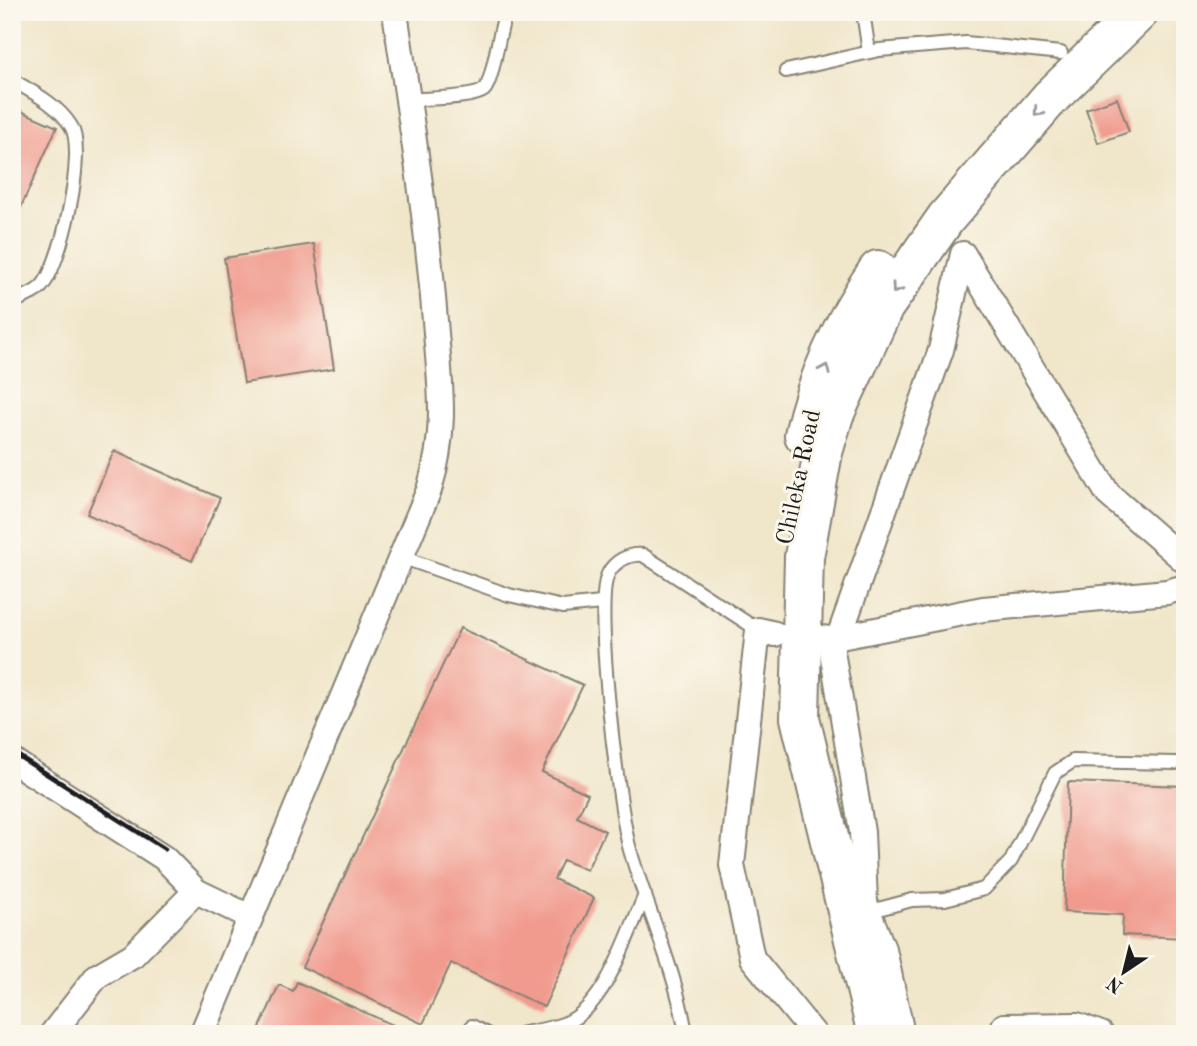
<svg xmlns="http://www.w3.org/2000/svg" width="1197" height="1046" viewBox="0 0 1197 1046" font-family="'Old Standard TT',serif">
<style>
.building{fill:#f19b8f}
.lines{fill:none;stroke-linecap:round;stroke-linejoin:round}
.lane-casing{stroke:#868173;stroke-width:16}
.street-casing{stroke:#868173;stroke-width:28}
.highway-casing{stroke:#868173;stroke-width:42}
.lane{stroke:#fff;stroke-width:12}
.street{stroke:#fff;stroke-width:24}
.highway{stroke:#fff;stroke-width:38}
.rail{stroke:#1c1c1c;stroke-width:5}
.oneway{stroke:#999}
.labels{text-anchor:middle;stroke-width:6;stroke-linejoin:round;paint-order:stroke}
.street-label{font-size:24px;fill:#1c1c1c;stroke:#fbf7ec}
</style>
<rect width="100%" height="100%" fill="#fbf7ec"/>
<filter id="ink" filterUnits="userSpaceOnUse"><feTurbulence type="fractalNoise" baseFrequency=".0143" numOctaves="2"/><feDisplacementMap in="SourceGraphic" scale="14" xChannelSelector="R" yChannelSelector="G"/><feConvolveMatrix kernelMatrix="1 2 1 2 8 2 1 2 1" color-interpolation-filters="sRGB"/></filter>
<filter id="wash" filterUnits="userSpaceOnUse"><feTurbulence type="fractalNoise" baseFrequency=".00686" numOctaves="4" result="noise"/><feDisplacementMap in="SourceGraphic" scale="28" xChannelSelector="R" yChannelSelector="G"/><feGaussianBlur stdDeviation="1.57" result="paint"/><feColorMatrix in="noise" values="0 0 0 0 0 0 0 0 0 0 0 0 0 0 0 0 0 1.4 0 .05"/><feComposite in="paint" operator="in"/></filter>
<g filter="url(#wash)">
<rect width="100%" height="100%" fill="#f0e6ca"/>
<g id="blocks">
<g class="building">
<path d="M 1117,98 L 1129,132 L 1098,143 L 1086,109 Z"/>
<path d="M 12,107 L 57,127 L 17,216 L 12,214 Z"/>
<path d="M 314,244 L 334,369 L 244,383 L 224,258 Z"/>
<path d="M 114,451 L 220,498 L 192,561 L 87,514 Z"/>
<path d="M 460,628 L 583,685 L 542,772 L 588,794 L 577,817 L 605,831 L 587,870 L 563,860 L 554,879 L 594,898 L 544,1007 L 451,963 L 423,1024 L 302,967 Z"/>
<path d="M 1068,782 L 1185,786 L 1185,938 L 1122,935 L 1123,915 L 1064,912 Z"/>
<path d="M 297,982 L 413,1034 L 257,1034 L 279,985 L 293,991 Z"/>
</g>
</g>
</g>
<g filter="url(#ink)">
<use href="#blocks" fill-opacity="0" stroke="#868173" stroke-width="2"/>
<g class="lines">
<g class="lane-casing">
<g id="lane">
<path d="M 863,12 L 869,52"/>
<path d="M 786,71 L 879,50 L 966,43 L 1061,53"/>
<path d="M 12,80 C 34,93 57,104 71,126 C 87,151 61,267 41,287 C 34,294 22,298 12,302"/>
<path d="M 408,100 C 424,98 473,99 484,90 C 493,82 499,29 506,12"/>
<path d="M 401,557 L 509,595 L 563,607 L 601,603"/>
<path d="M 867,912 L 912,900 L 945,899 L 984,889 L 1011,861 L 1055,773 L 1073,761 L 1176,763"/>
<path d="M 472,1026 L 487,1034"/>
<path d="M 520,1034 C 534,1031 549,1029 563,1024 C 606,1009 627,934 645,895"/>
<path d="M 686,1034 C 677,974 647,909 630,850 C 619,811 593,604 608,574 C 614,561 630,553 643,555 L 758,630"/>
</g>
</g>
<g class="street-casing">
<g id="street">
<path d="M 775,634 L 758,630 L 732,865 L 752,958 L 814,1034"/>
<path d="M 811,637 L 830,639 L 862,832 L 865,903 L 885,954 L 902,1034"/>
<path d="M 839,637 L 941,350 L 963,254 L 1108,494 L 1185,561"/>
<path d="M 830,639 L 983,609 L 1167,592 L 1185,587"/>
<path d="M 12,764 L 16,763 L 164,858 L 196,891 L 250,917"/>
<path d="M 52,1034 L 97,976 L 133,955 L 196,891"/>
<path d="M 202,1034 L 429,490 C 448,427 440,385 435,321 C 427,217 410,115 395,12"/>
<path d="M 1012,1034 L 1004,1026 L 1077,1025 L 1101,1034"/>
</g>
</g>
<g class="highway-casing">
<g id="highway">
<path d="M 804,435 C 817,376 844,320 878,270"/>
<path d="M 877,1034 L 800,718 L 804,557 L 823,452 L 834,415 L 884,307 L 946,218 L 1050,98 L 1139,12"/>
</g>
</g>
<use href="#lane" class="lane"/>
<use href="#street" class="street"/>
<use href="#highway" class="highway"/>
<path class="rail" d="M 12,752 L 165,849"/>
</g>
<defs><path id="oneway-chevron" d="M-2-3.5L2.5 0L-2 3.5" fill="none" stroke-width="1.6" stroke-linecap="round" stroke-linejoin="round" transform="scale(1.75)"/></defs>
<g class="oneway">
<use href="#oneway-chevron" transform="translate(1038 112) rotate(132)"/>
<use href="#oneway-chevron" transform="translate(896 289) rotate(125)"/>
<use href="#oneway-chevron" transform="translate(825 369) rotate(-66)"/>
</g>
</g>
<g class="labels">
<g class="street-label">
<text transform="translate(798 477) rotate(-78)" y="8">Chileka Road</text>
</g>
</g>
<rect width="1197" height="1046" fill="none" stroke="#fbf7ec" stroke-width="42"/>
<g transform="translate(1124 972) rotate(215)" stroke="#fbf7ec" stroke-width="5" paint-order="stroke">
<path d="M0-5L12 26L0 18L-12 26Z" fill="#1c1c1c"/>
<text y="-10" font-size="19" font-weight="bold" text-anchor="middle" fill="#1c1c1c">N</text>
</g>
</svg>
